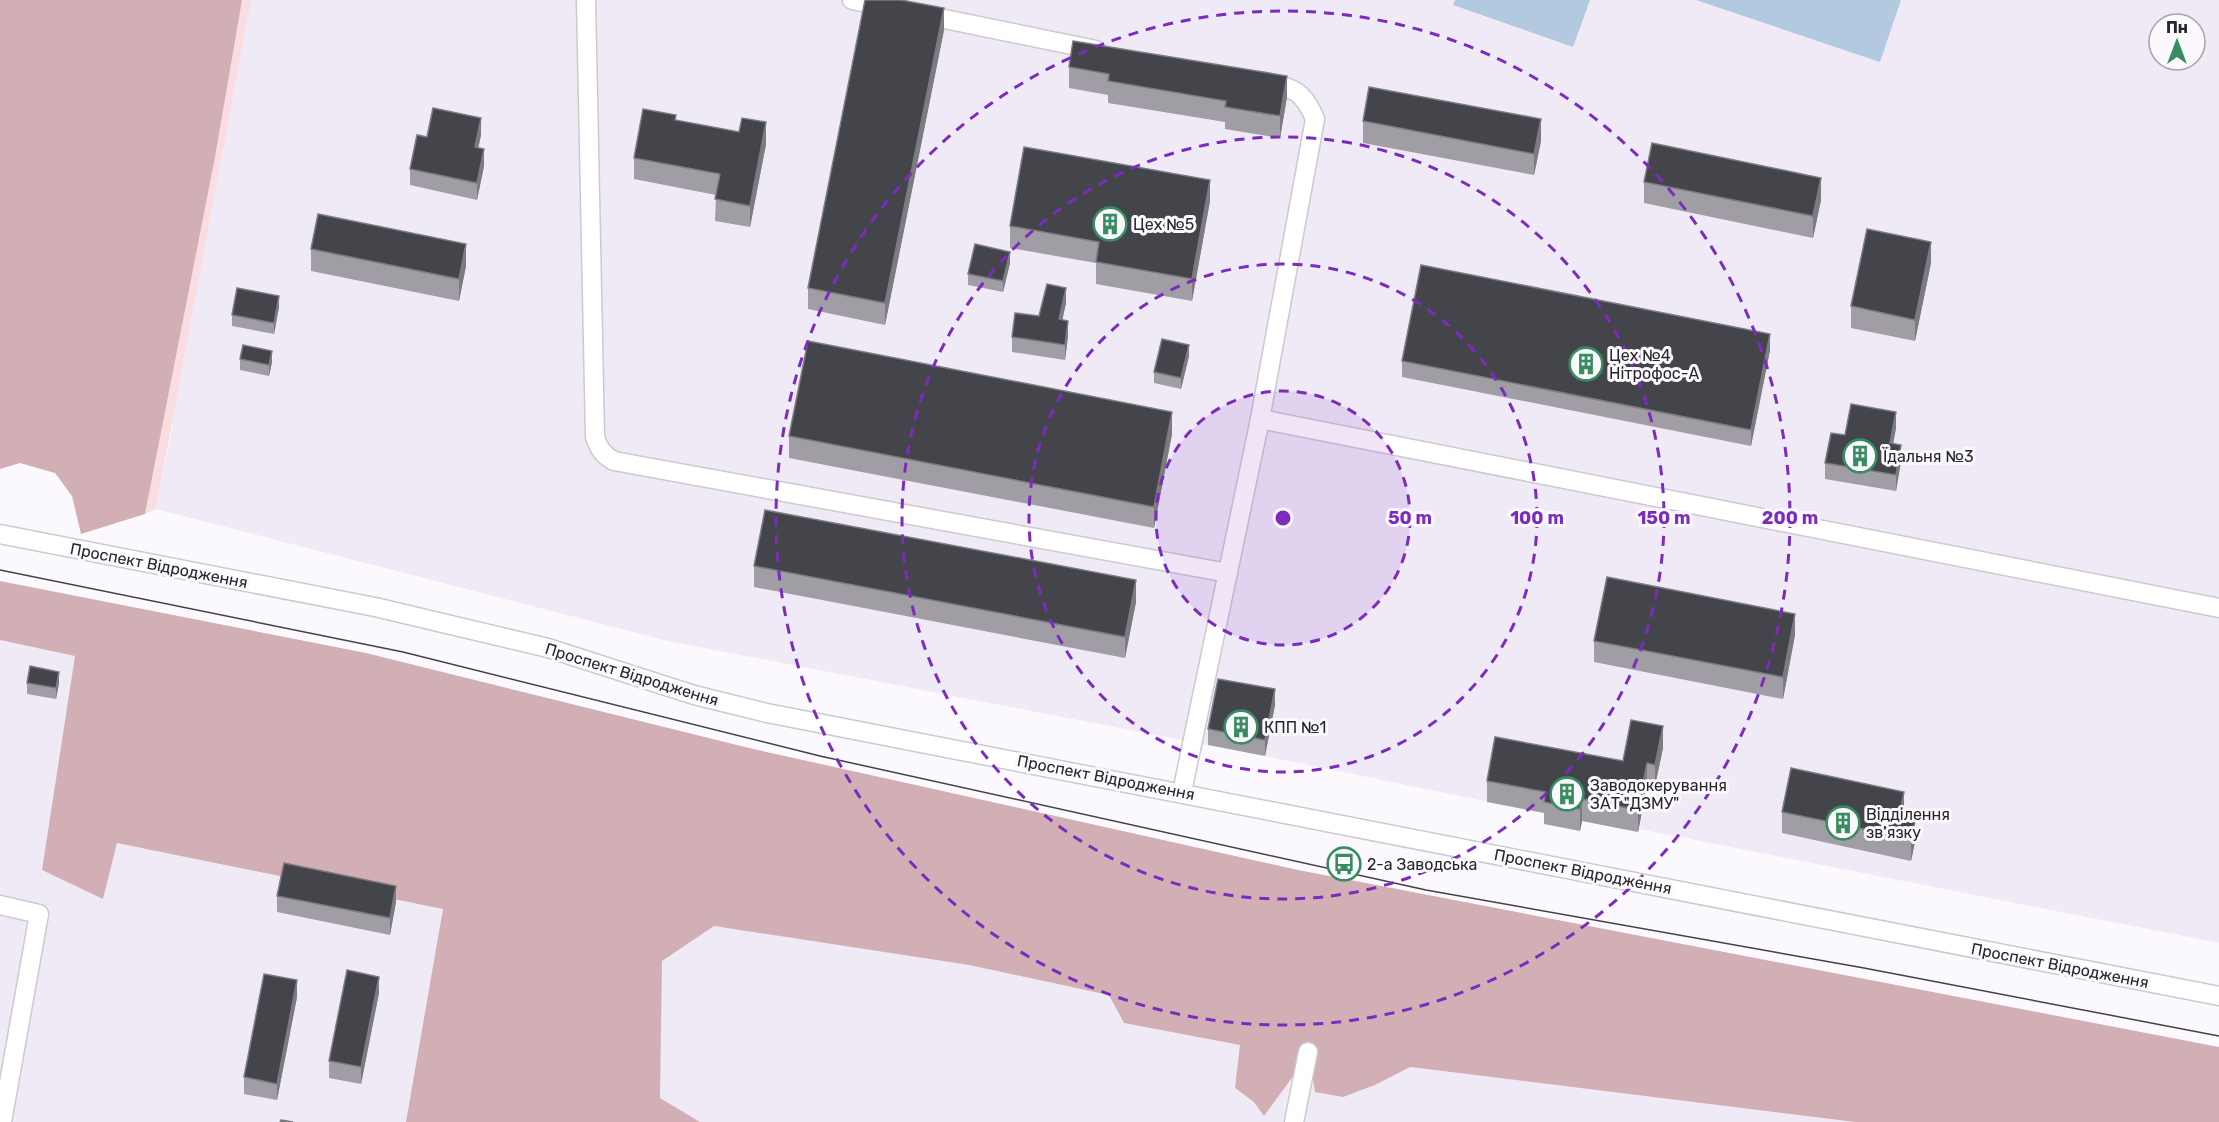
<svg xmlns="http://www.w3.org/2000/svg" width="2219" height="1122" viewBox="0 0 2219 1122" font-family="Rubik,sans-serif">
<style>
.built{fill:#f0eaf7;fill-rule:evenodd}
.green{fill:#f9dde1}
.forest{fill:#d2afb4}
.water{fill:#b2c9e0}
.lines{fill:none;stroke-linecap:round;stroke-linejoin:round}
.minor-casing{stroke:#ccc9cf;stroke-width:21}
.minor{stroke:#fff;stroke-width:18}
.tram{stroke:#434144;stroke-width:1.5}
.wall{fill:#a09ea4}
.shaded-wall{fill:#7b7b80}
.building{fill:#44454a;stroke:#7b7b80;stroke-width:1.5}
.ring{fill:none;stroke:#7b2cbf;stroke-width:3;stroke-dasharray:10 8}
.labels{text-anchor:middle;stroke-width:6;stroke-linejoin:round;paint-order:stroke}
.poi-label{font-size:16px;fill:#272628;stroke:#fbf8fe;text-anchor:start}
.street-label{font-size:16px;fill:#272628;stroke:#fbf8fe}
.centre{fill:#7b2cbf;stroke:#fbf8fe;stroke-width:3}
.ring-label{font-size:18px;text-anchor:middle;font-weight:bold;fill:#7b2cbf;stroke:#fbf8fe;stroke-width:6;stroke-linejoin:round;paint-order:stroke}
</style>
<rect width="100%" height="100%" fill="#fbf8fe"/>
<g class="built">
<path d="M 0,0 L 2219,0 L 2219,943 L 1639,829 L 1638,832 L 1582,821 L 1265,756 L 668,641 L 156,509 L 173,424 L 0,391 ZM 2159,24 L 2195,24 L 2195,60 L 2159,60 Z"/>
<path d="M 0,634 L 74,648 L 1410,1067 L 1855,1122 L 0,1122 Z"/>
</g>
<path class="green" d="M 242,0 L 251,0 L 156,509 L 145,514 L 215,157 Z"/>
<g class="forest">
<path d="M 0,0 L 242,0 L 215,157 L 145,514 L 81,534 L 72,496 L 55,473 L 20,463 L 0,469 Z"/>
<path d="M 0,581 L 366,653 L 749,748 L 1298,870 L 2219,1047 L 2219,1122 L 1855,1122 L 1410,1067 L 1375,1085 L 1343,1097 L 1315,1092 L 1307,1041 L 1294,1075 L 1264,1116 L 1254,1102 L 1235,1088 L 1240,1045 L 1124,1023 L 1109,995 L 969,965 L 714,926 L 662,961 L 660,1098 L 700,1122 L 406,1122 L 443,909 L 117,843 L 103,899 L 42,870 L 75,656 L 0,640 Z"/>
</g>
<g class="water">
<path d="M 1455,0 L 1590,0 L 1573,47 L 1453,5 Z"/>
<path d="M 1696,0 L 1901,0 L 1880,62 Z"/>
</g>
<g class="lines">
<g class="minor-casing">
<g id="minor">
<path d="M 586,0 L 595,437 C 599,449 603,455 614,461 L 1228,573"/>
<path d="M 852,0 L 888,7"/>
<path d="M 920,14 L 1096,50"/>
<path d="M 1260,419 L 2219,608"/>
<path d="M 0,534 L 375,607 L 548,648 L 694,695 L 767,713 L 2219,996"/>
<path d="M 1182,792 L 1260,419 L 1315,119 C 1303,90 1293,88 1265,82"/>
<path d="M 0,905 L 39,914 L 2,1122"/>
<path d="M 1294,1122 L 1308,1052"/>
</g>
</g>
<use href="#minor" class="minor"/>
<path class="tram" d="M 0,570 L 403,652 L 820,756 L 1426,890 L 1864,968 L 2219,1036"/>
</g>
<g class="wall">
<path d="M 944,30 L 885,325 L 808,309 L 808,288 Z"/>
<path d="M 1069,67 L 1287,97 L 1280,138 L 1225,129 L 1225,122 L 1108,103 L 1108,95 L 1069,88 Z"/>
<path d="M 676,120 L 766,144 L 750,227 L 715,221 L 716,195 L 634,179 L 634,158 Z"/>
<path d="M 1363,121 L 1541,141 L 1534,175 L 1363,143 Z"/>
<path d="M 481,135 L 478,148 L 484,166 L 477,200 L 410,185 L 410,169 L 427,137 Z"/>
<path d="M 1644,182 L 1821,200 L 1813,238 L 1644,203 Z"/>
<path d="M 1210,201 L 1192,301 L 1096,284 L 1096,263 L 1010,248 L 1010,226 Z"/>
<path d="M 311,249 L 466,266 L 459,301 L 311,271 Z"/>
<path d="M 1010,263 L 1003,292 L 968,285 L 968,274 Z"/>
<path d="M 1931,263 L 1915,341 L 1851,328 L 1851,306 Z"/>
<path d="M 1066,303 L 1062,320 L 1068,336 L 1065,360 L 1012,352 L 1012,337 L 1039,316 Z"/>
<path d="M 279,307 L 274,334 L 232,326 L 232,315 Z"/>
<path d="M 1770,350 L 1751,446 L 1402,377 L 1402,361 Z"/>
<path d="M 1189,356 L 1181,389 L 1154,383 L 1154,372 Z"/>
<path d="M 240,359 L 272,362 L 269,376 L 240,370 Z"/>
<path d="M 1896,428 L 1893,444 L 1901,461 L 1896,491 L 1825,479 L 1825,463 L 1845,435 Z"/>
<path d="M 1172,434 L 1154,528 L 789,458 L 789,436 Z"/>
<path d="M 754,566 L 1136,602 L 1125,658 L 754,587 Z"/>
<path d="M 1795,635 L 1783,699 L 1594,662 L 1594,641 Z"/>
<path d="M 27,683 L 59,683 L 56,699 L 27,694 Z"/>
<path d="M 1275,705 L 1265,756 L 1208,745 L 1208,729 Z"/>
<path d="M 1663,748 L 1655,786 L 1647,785 L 1638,832 L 1582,821 L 1580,831 L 1544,824 L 1544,813 L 1487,802 L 1487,781 L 1623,761 Z"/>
<path d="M 1782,812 L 1904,813 L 1903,818 L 1915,842 L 1911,861 L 1782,833 Z"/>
<path d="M 277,896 L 396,902 L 390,935 L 277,912 Z"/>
<path d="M 379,993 L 361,1084 L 329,1078 L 329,1061 Z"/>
<path d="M 297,997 L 277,1100 L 244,1094 L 244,1077 Z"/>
</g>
<g class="shaded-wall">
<path d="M 944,8 L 944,30 L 885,325 L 885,303 Z"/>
<path d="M 1287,76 L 1287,97 L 1280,138 L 1280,116 Z"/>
<path d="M 481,118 L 481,135 L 475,164 L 475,147 Z"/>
<path d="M 1541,119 L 1541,141 L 1534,175 L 1534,154 Z"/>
<path d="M 766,122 L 766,144 L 750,227 L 750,206 Z"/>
<path d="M 484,149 L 484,166 L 477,200 L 477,183 Z"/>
<path d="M 1821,178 L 1821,200 L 1813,238 L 1813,216 Z"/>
<path d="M 1210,180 L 1210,201 L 1192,301 L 1192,279 Z"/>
<path d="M 1931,242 L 1931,263 L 1915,341 L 1915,320 Z"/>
<path d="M 466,244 L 466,266 L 459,301 L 459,279 Z"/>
<path d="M 1010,252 L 1010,263 L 1003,292 L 1003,281 Z"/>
<path d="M 1066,288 L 1066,303 L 1059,335 L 1059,319 Z"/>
<path d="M 279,296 L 279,307 L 274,334 L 274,323 Z"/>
<path d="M 1068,321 L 1068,336 L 1065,360 L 1065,345 Z"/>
<path d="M 1770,334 L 1770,350 L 1751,446 L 1751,430 Z"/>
<path d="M 1189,345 L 1189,356 L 1181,389 L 1181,378 Z"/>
<path d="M 272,351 L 272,362 L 269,376 L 269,365 Z"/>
<path d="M 1172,412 L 1172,434 L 1154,528 L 1154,507 Z"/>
<path d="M 1896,412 L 1896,428 L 1890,460 L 1890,443 Z"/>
<path d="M 1901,445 L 1901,461 L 1896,491 L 1896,475 Z"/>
<path d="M 1136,580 L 1136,602 L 1125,658 L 1125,637 Z"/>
<path d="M 1795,614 L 1795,635 L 1783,699 L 1783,677 Z"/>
<path d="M 59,672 L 59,683 L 56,699 L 56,688 Z"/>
<path d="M 1275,689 L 1275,705 L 1265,756 L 1265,740 Z"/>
<path d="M 1663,726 L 1663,748 L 1655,786 L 1655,765 Z"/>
<path d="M 1647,763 L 1647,785 L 1638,832 L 1638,810 Z"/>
<path d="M 1904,792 L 1904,813 L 1899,839 L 1899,817 Z"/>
<path d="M 1582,799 L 1582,821 L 1580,831 L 1580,809 Z"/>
<path d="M 1915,821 L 1915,842 L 1911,861 L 1911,839 Z"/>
<path d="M 396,886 L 396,902 L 390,935 L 390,918 Z"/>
<path d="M 379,977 L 379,993 L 361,1084 L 361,1067 Z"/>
<path d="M 297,980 L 297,997 L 277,1100 L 277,1084 Z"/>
</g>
<g class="building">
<path d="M 865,0 L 901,0 L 944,8 L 885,303 L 808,288 Z"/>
<path d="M 1073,41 L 1287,76 L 1280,116 L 1225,107 L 1226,101 L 1108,81 L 1109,74 L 1069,67 Z"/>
<path d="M 1369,87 L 1541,119 L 1534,154 L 1363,121 Z"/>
<path d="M 433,108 L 481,118 L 475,147 L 484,149 L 477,183 L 410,169 L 417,135 L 427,137 Z"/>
<path d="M 643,109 L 676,115 L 675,120 L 739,132 L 742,118 L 766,122 L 750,206 L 715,199 L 720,174 L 634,158 Z"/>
<path d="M 1652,143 L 1821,178 L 1813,216 L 1644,182 Z"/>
<path d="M 1024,147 L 1210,180 L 1192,279 L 1096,262 L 1099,242 L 1010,226 Z"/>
<path d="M 318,214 L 466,244 L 459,279 L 311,249 Z"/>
<path d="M 1867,229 L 1931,242 L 1915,320 L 1851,306 Z"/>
<path d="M 975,244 L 1010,252 L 1003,281 L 968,274 Z"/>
<path d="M 1421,265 L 1770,334 L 1751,430 L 1402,361 Z"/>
<path d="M 1047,284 L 1066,288 L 1059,319 L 1068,321 L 1065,345 L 1012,337 L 1015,313 L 1039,316 Z"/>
<path d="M 237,288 L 279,296 L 274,323 L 232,315 Z"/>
<path d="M 1162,339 L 1189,345 L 1181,378 L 1154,372 Z"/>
<path d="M 808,341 L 1172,412 L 1154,507 L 789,436 Z"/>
<path d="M 243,345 L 272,351 L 269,365 L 240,359 Z"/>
<path d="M 1851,404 L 1896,412 L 1890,443 L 1901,445 L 1896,475 L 1825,463 L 1831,433 L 1845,435 Z"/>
<path d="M 765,510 L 1136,580 L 1125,637 L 754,566 Z"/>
<path d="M 1607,577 L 1795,614 L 1783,677 L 1594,641 Z"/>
<path d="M 30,666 L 59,672 L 56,688 L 27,683 Z"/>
<path d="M 1218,679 L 1275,689 L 1265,740 L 1208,729 Z"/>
<path d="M 1631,720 L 1663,726 L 1655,765 L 1647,763 L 1638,810 L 1582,799 L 1580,809 L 1544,802 L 1546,792 L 1487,781 L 1495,737 L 1623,761 Z"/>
<path d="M 1791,768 L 1904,792 L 1899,817 L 1915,821 L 1911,839 L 1782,812 Z"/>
<path d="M 284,863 L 396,886 L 390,918 L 277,896 Z"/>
<path d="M 347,970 L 379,977 L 361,1067 L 329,1061 Z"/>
<path d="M 264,974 L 297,980 L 277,1084 L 244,1077 Z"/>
<path d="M 281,1120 L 293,1122 L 280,1122 Z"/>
</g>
<circle cx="1283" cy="518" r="127" fill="#7b2cbf" fill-opacity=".12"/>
<g class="ring">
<circle cx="1283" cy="518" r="127"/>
<circle cx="1283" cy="518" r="254"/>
<circle cx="1283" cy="518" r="381"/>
<circle cx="1283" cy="518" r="507"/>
</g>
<defs>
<g id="building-ring" transform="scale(1.725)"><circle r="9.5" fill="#fbf8fe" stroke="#388d60" stroke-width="1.5"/><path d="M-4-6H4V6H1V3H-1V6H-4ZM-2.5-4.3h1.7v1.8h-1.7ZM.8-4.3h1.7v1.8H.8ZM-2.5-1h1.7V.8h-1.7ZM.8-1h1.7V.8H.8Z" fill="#388d60"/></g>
<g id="bus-ring" transform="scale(1.725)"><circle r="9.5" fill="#fbf8fe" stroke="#388d60" stroke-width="1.5"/><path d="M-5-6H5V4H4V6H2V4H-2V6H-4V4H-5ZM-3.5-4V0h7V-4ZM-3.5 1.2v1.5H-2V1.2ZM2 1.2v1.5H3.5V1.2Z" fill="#388d60"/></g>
</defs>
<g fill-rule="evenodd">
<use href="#building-ring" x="1110" y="224"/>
<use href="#building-ring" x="1586" y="364"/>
<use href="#building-ring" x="1860" y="456"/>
<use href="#building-ring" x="1241" y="727"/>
<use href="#building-ring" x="1567" y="794"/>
<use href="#building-ring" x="1843" y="823"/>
<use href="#bus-ring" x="1344" y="864"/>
</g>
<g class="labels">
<g class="poi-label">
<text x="1133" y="230">Цех №5</text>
<text x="1609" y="361">Цех №4<tspan x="1609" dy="18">Нітрофос-А</tspan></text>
<text x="1883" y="462">Їдальня №3</text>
<text x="1264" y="733">КПП №1</text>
<text x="1590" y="791">Заводокерування<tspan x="1590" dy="18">ЗАТ "ДЗМУ"</tspan></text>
<text x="1866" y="820">Відділення<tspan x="1866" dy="18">зв'язку</tspan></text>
<text x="1367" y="870">2-а Заводська</text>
</g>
<g class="street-label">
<text transform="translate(159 565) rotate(11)" y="6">Проспект Відродження</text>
<text transform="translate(632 674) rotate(17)" y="6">Проспект Відродження</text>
<text transform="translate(1106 777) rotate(11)" y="6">Проспект Відродження</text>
<text transform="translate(1583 871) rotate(11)" y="6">Проспект Відродження</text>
<text transform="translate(2060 965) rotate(11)" y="6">Проспект Відродження</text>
</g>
</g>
<circle cx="1283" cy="518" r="9" class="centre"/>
<g class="ring-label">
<text x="1410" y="524">50 m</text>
<text x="1537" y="524">100 m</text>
<text x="1664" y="524">150 m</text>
<text x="1790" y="524">200 m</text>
</g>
<g transform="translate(2177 42)"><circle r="28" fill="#fbf8fe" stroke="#a6a4a8" stroke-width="1.5"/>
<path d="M0-4.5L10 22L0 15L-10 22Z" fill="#388d60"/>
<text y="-9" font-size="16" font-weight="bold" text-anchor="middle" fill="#272628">Пн</text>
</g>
</svg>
